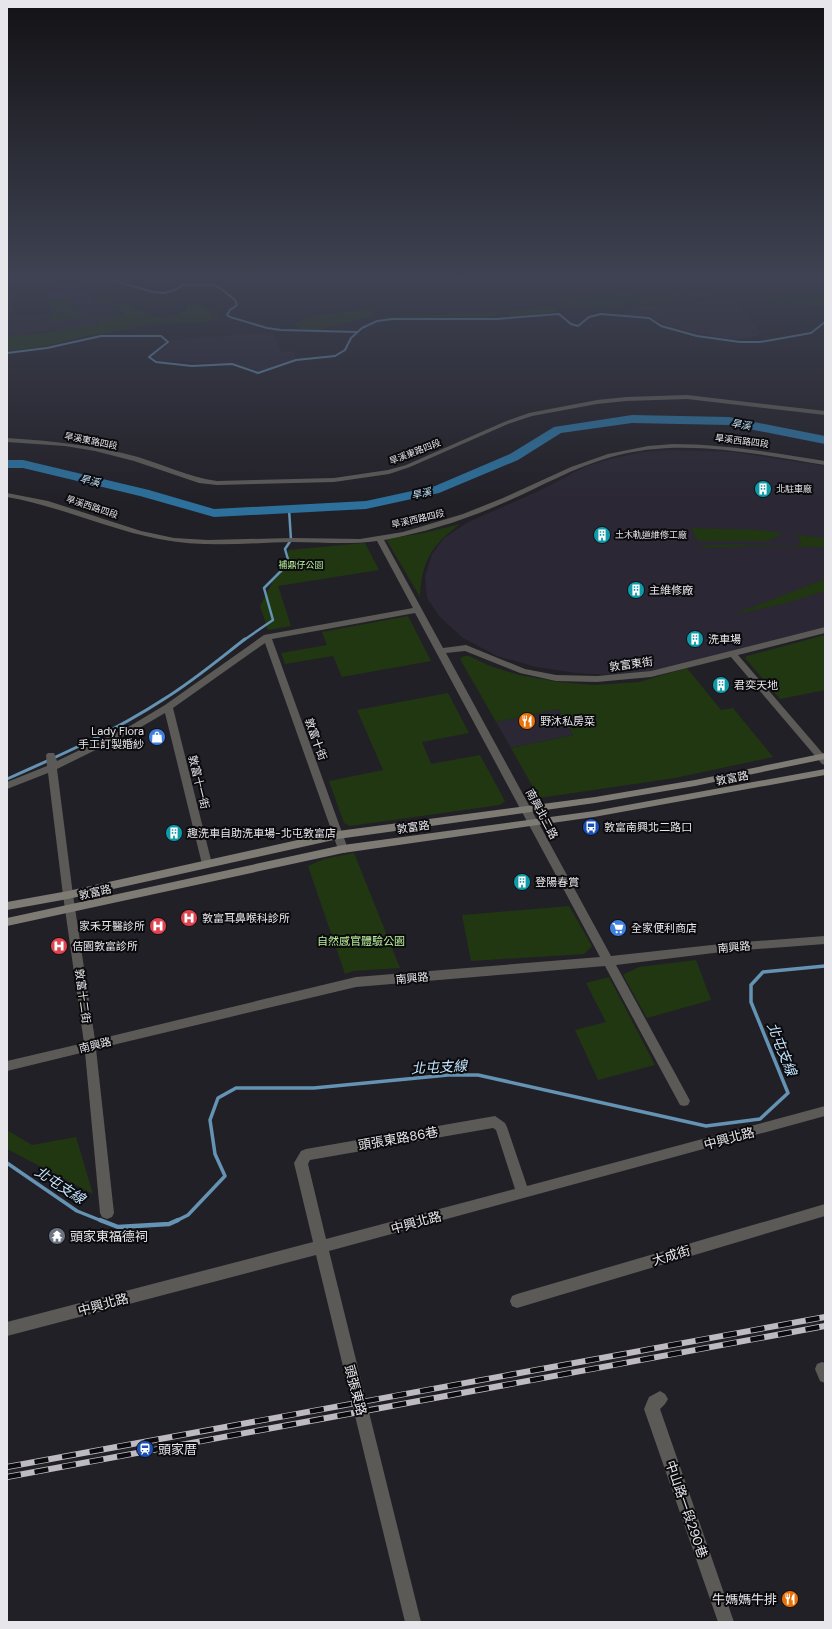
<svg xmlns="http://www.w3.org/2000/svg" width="832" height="1629" viewBox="0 0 832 1629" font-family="'DM Sans','Noto Sans TC',sans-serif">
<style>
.built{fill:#2b2734}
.green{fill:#203712}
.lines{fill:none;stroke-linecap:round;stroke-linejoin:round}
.stream-far4{stroke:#6493b3;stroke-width:2}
.stream-far3{stroke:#6493b3;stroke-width:2.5}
.stream-far2{stroke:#6493b3;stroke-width:3}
.stream-far1{stroke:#6493b3;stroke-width:3.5}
.stream{stroke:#6493b3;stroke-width:4.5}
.river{fill:#2c709b;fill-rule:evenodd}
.street{fill:#5c5a56;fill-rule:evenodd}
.secondary{fill:#7e7a74;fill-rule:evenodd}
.rail-casing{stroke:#bdbbc1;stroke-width:6}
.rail{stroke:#0b0a0d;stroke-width:4.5;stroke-dasharray:14;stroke-linecap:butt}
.labels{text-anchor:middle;stroke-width:4;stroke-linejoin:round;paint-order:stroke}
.far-street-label{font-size:9px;fill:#e7e6eb;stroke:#0b0a0d}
.far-poi-label{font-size:9px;fill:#e7e6eb;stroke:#0b0a0d;text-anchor:start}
.far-park-label{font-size:9px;fill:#b9f19c;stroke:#0b0a0d}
.far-water-label{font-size:10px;font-style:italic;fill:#c2e4fe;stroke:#0b0a0d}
.poi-label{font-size:11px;fill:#e7e6eb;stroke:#0b0a0d;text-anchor:start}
.street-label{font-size:11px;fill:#e7e6eb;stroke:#0b0a0d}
.park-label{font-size:11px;fill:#b9f19c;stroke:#0b0a0d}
.near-street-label{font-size:13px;fill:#e7e6eb;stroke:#0b0a0d}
.near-poi-label{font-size:13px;fill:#e7e6eb;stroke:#0b0a0d;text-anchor:start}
.near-water-label{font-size:14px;font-style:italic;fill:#c2e4fe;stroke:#0b0a0d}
</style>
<rect width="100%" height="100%" fill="#222027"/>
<g class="built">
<path d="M 84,282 L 89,285 L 95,303 L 111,306 L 122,317 L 95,322 L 93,326 L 7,336 L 7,292 L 15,294 L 16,297 L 12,298 L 16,316 L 22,315 L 25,317 L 51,313 L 46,288 Z"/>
<path d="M 732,297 L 761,333 L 757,336 L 735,340 L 717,337 L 669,327 L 652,316 L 628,315 L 622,310 L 645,306 L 696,303 Z"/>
<path d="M 271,332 L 282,352 L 294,351 L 296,360 L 258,373 L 233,364 L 159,361 L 155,359 L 153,354 L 165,348 L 171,340 Z"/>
<path d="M 671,450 L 732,452 L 825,466 L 825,627 L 651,671 L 612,675 L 577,673 L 536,667 L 497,656 L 463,638 L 440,617 L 427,598 L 425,577 L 432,554 L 444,538 L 468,522 L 539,491 L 585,467 L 610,459 L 643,452 Z"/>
<path d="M 558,709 L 573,735 L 511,748 L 496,722 Z"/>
</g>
<g class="green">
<path d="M 628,293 L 638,297 L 714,293 L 720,295 L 680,300 L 599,306 L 566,305 L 562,302 L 585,298 Z"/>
<path d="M 821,295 L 825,298 L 825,307 L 765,302 L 753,298 Z"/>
<path d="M 68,297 L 71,309 L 53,312 L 50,299 Z"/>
<path d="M 101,299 L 110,299 L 109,302 L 111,303 L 131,304 L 137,310 L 152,313 L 152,316 C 165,321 175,317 186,310 L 185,304 L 201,304 L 218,316 L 219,319 L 195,323 L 150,324 L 110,333 L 92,335 L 40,347 L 7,351 L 7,336 L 43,333 L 100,323 C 106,316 118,320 125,313 L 109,305 L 96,303 L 95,301 Z"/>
<path d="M 552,307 L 558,311 L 525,318 L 510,318 L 511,311 Z"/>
<path d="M 372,310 L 373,315 L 320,330 L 299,329 L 299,327 L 294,324 C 313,312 349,312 372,310 Z"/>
<path d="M 82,311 L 84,317 L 52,321 L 51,314 Z"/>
<path d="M 499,312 L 495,316 L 383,319 L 385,317 Z"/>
<path d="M 460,524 C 431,546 422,560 420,597 L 386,539 L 424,533 Z"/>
<path d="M 691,528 L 757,530 L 782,533 L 773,539 L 766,541 L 698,541 Z"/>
<path d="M 795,535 L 825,538 L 825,547 L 747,546 L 703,548 L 701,546 L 732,544 L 793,546 L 801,544 L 800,539 Z"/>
<path d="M 365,543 L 379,570 L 278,586 L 291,626 L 268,630 L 260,606 L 289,550 Z"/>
<path d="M 825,579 L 825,591 L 783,604 L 732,615 Z"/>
<path d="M 408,616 L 431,661 L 342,677 L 333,656 L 285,664 L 281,653 L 327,645 L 322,632 Z"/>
<path d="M 825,635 L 825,690 L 780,699 L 745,658 L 747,656 Z"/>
<path d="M 464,656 L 469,656 L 490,666 L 519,675 L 559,682 L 594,685 L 639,682 L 687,668 L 721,710 L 733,708 L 773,757 L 675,778 L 539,798 L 511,748 L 573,735 L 558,709 L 496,722 L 460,659 Z"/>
<path d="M 448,693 L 469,733 L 422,742 L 431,764 L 480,755 L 505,801 L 500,805 L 350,826 L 344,823 L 329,781 L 383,770 L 357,710 Z"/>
<path d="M 354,853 L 400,968 L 353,971 L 345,974 L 308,866 L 324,859 Z"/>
<path d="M 569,906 L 592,946 L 584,954 L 471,961 L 462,915 Z"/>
<path d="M 696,960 L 711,1000 L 647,1018 L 623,975 L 639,967 Z"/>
<path d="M 609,977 L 655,1065 L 598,1080 L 575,1030 L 606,1022 L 586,983 Z"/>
<path d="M 7,1130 L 32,1145 L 76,1137 L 93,1194 L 7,1149 Z"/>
</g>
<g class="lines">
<g class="stream-far4">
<path d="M 83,280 L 112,280 L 153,292 L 164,293 L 175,290 L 183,285 L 213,285 L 220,288 L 235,300 L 237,305 L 230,310 L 227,315 L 230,317 L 267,328 L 281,330 L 357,332"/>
<path d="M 7,353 L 47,348 L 101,336 L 161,336 L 168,342 L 149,357 L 156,362 L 192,366 L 232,364 L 258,373 L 296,360 L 335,356 L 345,350 L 351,338 L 362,328 L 377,321 L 393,319 L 496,319 L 559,314 L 571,324 L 578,326 L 589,317 L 601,314 L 649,318 L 661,326 L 697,336 L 740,342 L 760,342 L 811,333 L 825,322"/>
</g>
<path class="stream-far3" d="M 244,640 L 273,620 L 264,588 L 289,563 L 285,549 L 291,540 L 289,509"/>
<path class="stream-far2" d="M 7,779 C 61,755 115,731 164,699 C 193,681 218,660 245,639"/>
<g class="stream-far1">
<path d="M 7,1163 L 77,1211 L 102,1221"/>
<path d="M 176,1221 L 188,1215 L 225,1176 L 215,1154 L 210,1120 L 218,1098 L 236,1088 L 314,1088 L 448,1075 L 478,1075 L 706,1126 L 760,1119 L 788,1093 L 751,1002 L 751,985 L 763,972 L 825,966"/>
</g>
<path class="stream" d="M 100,1220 L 118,1227 L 169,1224 L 178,1220"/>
<path class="river" d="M 632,415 L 729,417 L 825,436 L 825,444 L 729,425 L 632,423 L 561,433 L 518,460 L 439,493 L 366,509 L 214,517 L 140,496 L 23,468 L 7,468 L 7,460 L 23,460 L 149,490 L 214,509 L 366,501 L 435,486 L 510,454 L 554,427 Z"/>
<g class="street">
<path d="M 454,275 L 460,275 L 469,282 L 464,283 Z"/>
<path d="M 687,395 L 825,411 L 825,415 L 687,399 L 626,401 L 597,404 L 532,416 L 508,424 L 410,467 L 389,474 L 334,482 L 217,485 L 199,483 L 134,461 L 95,451 L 65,446 L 7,442 L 7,438 C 53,441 93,445 138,457 C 164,465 189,477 217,481 L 334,478 L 388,470 L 406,465 L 504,422 L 529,413 L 597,400 L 626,397 Z"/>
<path d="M 673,444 C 725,444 774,453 825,461 L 825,465 C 755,454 681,437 611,457 C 575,467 542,486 508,501 C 468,519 427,532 384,540 L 443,648 L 466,645 L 525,669 L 556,675 L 597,676 L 651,671 L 825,627 L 825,633 L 738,655 L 825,756 L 825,765 L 822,764 L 731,657 L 651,677 L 597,682 L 556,681 L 520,673 L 465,651 L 446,653 L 611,956 L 730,943 L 825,936 L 825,944 L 730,951 L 616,965 L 688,1097 L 690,1101 L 688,1105 L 684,1106 L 680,1105 L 605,966 L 356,987 L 96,1049 L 114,1213 L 112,1217 L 107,1219 L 102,1217 L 100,1213 L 85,1052 L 7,1071 L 7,1061 L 84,1043 L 63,895 L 48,773 L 7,789 L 7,782 L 47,766 L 46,755 L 48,753 L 54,753 L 57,761 L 130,726 L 165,705 L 264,635 L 413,608 L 377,541 C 348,545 321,542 292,542 C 248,543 203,548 159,539 C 107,529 59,506 7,497 L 7,493 L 48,501 L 141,531 L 174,538 L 208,540 L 293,538 L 360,539 L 403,532 L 463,514 L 503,498 L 571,467 L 608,454 L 648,446 ZM 415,613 L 600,957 L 356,977 L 95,1040 L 73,895 L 57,769 L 136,730 L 165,713 L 202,864 L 203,867 L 211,867 L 212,864 L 173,708 L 265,643 L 338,849 L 343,853 L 347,852 L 348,849 L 272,639 Z"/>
<path d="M 825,1106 L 825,1116 L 329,1251 L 421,1622 L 405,1622 L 316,1255 L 7,1336 L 7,1322 L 313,1242 L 294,1163 L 301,1151 L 306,1149 L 495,1116 L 505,1123 L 507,1127 L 527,1186 ZM 493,1128 L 496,1130 L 515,1189 L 326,1239 L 308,1164 L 310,1160 Z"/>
<path d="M 825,1204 L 825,1216 L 517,1308 L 512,1306 L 510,1301 L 512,1296 L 517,1294 Z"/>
<path d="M 822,1362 L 825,1363 L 825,1383 L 820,1381 L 815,1369 L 817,1364 Z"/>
<path d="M 660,1391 L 665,1394 L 668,1399 L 665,1404 L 660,1409 L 734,1622 L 718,1622 L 644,1409 L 649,1397 Z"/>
</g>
<g class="secondary">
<path d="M 825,753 L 825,759 L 695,786 L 595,803 L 338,839 L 68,899 L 7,910 L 7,902 L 68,891 L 338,831 L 595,797 L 695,780 Z"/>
<path d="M 825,769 L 825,775 L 594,817 L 343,853 L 7,926 L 7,918 L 343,845 L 594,811 Z"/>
</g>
<g class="rail-casing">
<g id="rail">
<path d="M 7,1467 L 825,1317"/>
<path d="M 7,1477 L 825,1326"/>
</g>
</g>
<use href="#rail" class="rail"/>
</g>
<linearGradient id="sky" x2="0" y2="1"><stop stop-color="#131215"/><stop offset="0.55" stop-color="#3e4252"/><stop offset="1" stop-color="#3e4252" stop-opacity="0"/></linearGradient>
<rect width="832" height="503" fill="url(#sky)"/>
<defs>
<g id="building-disc" transform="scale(0.9)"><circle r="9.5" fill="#0f9aa8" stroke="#0b0a0d"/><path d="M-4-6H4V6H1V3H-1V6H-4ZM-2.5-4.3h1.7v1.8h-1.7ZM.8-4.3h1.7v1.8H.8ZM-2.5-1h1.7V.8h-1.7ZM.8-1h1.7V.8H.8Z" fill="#fff"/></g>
<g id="restaurant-disc" transform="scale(0.9)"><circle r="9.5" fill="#e8710a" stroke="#0b0a0d"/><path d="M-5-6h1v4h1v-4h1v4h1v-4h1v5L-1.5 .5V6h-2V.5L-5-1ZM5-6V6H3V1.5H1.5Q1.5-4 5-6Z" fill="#fff"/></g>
<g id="shop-disc" transform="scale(0.9)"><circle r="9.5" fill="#3f7fe0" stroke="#0b0a0d"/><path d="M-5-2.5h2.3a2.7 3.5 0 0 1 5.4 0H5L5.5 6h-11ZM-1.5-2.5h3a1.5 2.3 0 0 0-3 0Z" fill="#fff"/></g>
<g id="bus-disc" transform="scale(0.9)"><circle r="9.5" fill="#1a4fb4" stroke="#0b0a0d"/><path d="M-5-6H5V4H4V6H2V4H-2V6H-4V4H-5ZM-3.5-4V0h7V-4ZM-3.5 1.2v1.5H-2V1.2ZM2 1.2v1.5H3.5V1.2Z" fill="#fff"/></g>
<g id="hospital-disc" transform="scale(0.9)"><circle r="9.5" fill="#e0444e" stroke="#0b0a0d"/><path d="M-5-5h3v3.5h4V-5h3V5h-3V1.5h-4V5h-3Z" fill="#fff"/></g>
<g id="supermarket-disc" transform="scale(0.9)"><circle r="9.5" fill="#3f7fe0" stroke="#0b0a0d"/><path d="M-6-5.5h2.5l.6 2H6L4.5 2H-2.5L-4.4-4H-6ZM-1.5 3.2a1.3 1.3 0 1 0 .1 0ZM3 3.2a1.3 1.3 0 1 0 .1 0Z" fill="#fff"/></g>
<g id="temple-disc" transform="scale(0.9)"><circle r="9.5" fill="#6b7280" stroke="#0b0a0d"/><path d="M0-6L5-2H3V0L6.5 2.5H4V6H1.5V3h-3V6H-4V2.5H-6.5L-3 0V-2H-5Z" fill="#fff"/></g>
<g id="station-disc" transform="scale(0.9)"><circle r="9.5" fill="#1a4fb4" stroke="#0b0a0d"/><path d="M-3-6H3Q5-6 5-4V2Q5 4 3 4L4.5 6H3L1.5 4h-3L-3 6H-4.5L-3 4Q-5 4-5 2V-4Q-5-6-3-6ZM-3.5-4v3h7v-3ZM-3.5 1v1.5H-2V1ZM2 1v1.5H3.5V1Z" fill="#fff"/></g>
</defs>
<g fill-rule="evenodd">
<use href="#building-disc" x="763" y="489"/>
<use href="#building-disc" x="602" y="535"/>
<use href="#building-disc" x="636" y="590"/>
<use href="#building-disc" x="695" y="639"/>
<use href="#building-disc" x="721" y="685"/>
<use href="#restaurant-disc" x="527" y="721"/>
<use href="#shop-disc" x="157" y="737"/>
<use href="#bus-disc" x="591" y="827"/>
<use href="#building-disc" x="174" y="833"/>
<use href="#building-disc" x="522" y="882"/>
<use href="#hospital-disc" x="189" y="918"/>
<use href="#hospital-disc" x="158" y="926"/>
<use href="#supermarket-disc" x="618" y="928"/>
<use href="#hospital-disc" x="59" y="946"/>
<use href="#temple-disc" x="57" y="1236"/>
<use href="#station-disc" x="145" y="1449"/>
<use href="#restaurant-disc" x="790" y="1599"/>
</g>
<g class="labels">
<g class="far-street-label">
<text transform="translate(91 441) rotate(11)" y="3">旱溪東路四段</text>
<text transform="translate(742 441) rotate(7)" y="3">旱溪西路四段</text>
<text transform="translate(415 452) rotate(-21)" y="3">旱溪東路四段</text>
<text transform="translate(92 507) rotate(18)" y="3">旱溪西路四段</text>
<text transform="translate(418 519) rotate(-13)" y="3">旱溪西路四段</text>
</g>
<g class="far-poi-label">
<text x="776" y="492">北駐車廠</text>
<text x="615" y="538">土木軌道維修工廠</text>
</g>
<g class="far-park-label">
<text x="301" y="568">補鼎仔公園</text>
</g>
<g class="far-water-label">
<text transform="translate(741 424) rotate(10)" y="4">旱溪</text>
<text transform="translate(90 480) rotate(13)" y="4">旱溪</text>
<text transform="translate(421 493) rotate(-13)" y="4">旱溪</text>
</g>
<g class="poi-label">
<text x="649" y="594">主維修廠</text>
<text x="708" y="643">洗車場</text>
<text x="734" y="689">君奕天地</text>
<text x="540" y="725">野沐私房菜</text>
<text x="144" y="735" text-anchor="end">Lady Flora<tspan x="144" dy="13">手工訂製婚紗</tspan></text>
<text x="604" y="831">敦富南興北二路口</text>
<text x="187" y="837">趣洗車自助洗車場-北屯敦富店</text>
<text x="535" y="886">登陽春賞</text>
<text x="202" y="922">敦富耳鼻喉科診所</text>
<text x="145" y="930" text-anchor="end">家禾牙醫診所</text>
<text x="631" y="932">全家便利商店</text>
<text x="72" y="950">佶園敦富診所</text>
</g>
<g class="street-label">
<text transform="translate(631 664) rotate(-8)" y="4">敦富東街</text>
<text transform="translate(316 739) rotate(70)" y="4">敦富十街</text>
<text transform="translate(732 778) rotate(-11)" y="4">敦富路</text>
<text transform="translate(199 782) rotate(76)" y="4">敦富十一街</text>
<text transform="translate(542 814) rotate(62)" y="4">南興北二路</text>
<text transform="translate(413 827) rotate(-8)" y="4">敦富路</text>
<text transform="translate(95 892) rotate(-13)" y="4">敦富路</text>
<text transform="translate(734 947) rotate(-5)" y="4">南興路</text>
<text transform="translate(412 978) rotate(-5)" y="4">南興路</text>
<text transform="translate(83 996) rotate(82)" y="4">敦富十二街</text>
<text transform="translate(95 1045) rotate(-14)" y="4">南興路</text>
</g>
<g class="park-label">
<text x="361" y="945">自然感官體驗公園</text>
</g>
<g class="near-street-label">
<text transform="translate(398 1138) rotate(-10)" y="5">頭張東路86巷</text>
<text transform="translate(729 1138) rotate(-15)" y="5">中興北路</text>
<text transform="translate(416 1222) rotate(-15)" y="5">中興北路</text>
<text transform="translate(671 1255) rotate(-17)" y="5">大成街</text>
<text transform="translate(103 1304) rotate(-15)" y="5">中興北路</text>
<text transform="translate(356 1390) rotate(75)" y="5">頭張東路</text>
<text transform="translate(687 1509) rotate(71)" y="5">中山路一段290巷</text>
</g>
<g class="near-poi-label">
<text x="70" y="1241">頭家東福德祠</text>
<text x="158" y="1454">頭家厝</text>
<text x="777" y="1604" text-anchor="end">牛媽媽牛排</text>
</g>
<g class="near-water-label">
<text transform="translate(782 1049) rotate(68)" y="5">北屯支線</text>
<text transform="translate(439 1067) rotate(-3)" y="5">北屯支線</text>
<text transform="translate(60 1185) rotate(33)" y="5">北屯支線</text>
</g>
</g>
<rect width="832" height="1629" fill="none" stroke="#e7e6eb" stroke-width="16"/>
</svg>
